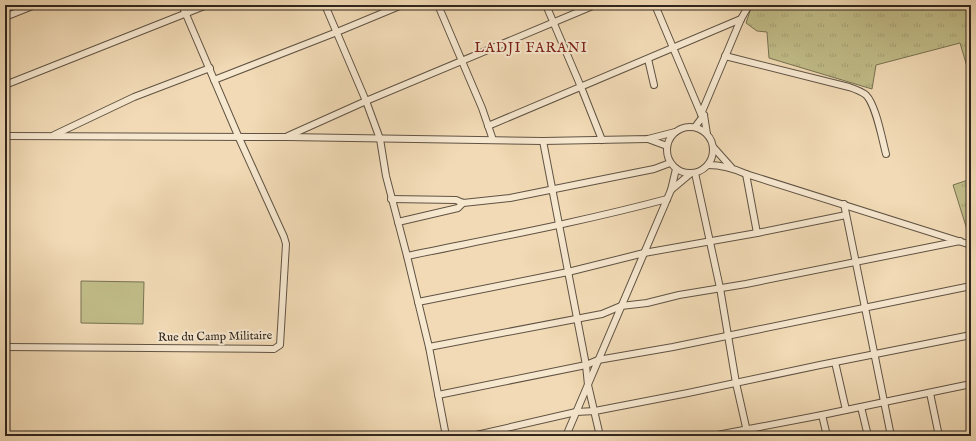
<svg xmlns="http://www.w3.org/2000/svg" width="976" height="441" viewBox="0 0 976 441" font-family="'IM FELL English',serif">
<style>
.grass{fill:url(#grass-tufts);stroke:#787253}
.pitch{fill:#c1bd89;stroke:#787253}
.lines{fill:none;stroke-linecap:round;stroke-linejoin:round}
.minor-casing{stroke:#605343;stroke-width:8}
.minor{stroke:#f6e7cf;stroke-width:6}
.labels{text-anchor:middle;stroke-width:4;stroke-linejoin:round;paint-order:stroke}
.street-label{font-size:12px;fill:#30261d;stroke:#f6e7cf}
.quarter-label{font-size:14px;letter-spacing:1px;fill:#7a1f14;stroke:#f6e7cf}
</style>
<defs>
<pattern id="grass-tufts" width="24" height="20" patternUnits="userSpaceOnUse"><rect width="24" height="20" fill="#c1bd89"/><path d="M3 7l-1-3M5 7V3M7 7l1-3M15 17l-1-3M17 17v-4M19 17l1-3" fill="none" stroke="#a6a276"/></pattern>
</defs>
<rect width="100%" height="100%" fill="#f1dab5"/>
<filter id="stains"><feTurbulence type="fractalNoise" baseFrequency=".005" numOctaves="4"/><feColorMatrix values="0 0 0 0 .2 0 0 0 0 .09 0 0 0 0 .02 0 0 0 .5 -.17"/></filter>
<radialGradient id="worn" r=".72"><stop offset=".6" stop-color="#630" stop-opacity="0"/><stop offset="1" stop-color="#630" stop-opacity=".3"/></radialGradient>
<g class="grass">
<path d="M 756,5 L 971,5 L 971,80 L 960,43 L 876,65 L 872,89 L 769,58 L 767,32 L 757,31 L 746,23 L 751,8 Z"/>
<path d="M 971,179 L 971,235 L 969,236 L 953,185 Z"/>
</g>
<path class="pitch" d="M 81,281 L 144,282 L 143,324 L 81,323 Z"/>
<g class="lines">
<g class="minor-casing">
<g id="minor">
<path d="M 325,5 L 366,101 L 380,139 L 386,176 L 407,256 L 429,347 L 446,436"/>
<path d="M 438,5 L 482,108 L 493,140"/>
<path d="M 546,5 L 581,87 L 602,140"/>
<path d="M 655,5 L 701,114"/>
<path d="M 5,17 L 35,5"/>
<path d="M 725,56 L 849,87 C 855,89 861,91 866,95 C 876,105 882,139 886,154"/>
<path d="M 648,59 L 654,85"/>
<path d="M 214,80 L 337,32 L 402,5"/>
<path d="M 5,85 L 207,5"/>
<path d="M 488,126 L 741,19"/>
<circle cx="690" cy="150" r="23"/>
<path d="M 695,127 L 704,115"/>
<path d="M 707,134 L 704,115 L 701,114 L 741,19 L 749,5"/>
<path d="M 54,135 L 134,97 L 210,68"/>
<path d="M 5,136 L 287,137 L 543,141 L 648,139 L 675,132"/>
<path d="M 288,136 L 366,101 L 595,5"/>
<path d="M 648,139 L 667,146"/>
<path d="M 543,141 L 586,365 L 588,385 L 600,436"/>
<path d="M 714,148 L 731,167"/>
<path d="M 708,165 C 722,165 733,168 746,174 L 971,245"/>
<path d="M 695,173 L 720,288 L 736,383 L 748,436"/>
<path d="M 746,174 L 757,233"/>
<path d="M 671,190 L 690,174"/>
<path d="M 391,199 L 456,200 L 463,203 L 510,198 L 614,177 L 654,169 L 670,163"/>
<path d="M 844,204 L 891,436"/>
<path d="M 398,222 L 458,208 L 463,203"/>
<path d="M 407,256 C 494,238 581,222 667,199"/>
<path d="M 418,302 L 568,272 L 644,253 L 757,233 L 846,215"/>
<path d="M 5,347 L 274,349 L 280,345 L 286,244 L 284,237 L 239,138 L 182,5"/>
<path d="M 429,347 L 602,314 L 621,306 L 647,303 L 679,295 L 746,284 L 960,241"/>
<path d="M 835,362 L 846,410"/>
<path d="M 930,393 L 939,436"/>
<path d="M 438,395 L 586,365 L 598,360 L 673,347 L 971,286"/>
<path d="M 861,407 L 868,436"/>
<path d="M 822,415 L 827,436"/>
<path d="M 472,436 L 576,412 L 595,411 L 688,393 L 820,365 L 971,335"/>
<path d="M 566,436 L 671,190 L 676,169"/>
<path d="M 712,436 L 822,415 L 971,384"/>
</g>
</g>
<use href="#minor" class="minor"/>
</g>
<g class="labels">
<g class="street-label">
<text transform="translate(215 336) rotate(-1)" y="4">Rue du Camp Militaire</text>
</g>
<g class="quarter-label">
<text x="531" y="52">LADJI FARANI</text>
</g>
</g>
<rect width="976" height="441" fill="none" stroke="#f1dab5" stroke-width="20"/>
<rect x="6" y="6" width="964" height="429" fill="none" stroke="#30261d" stroke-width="2"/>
<rect x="10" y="10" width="956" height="421" fill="none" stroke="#30261d"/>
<rect width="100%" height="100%" filter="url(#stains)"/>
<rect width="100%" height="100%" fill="url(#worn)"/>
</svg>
